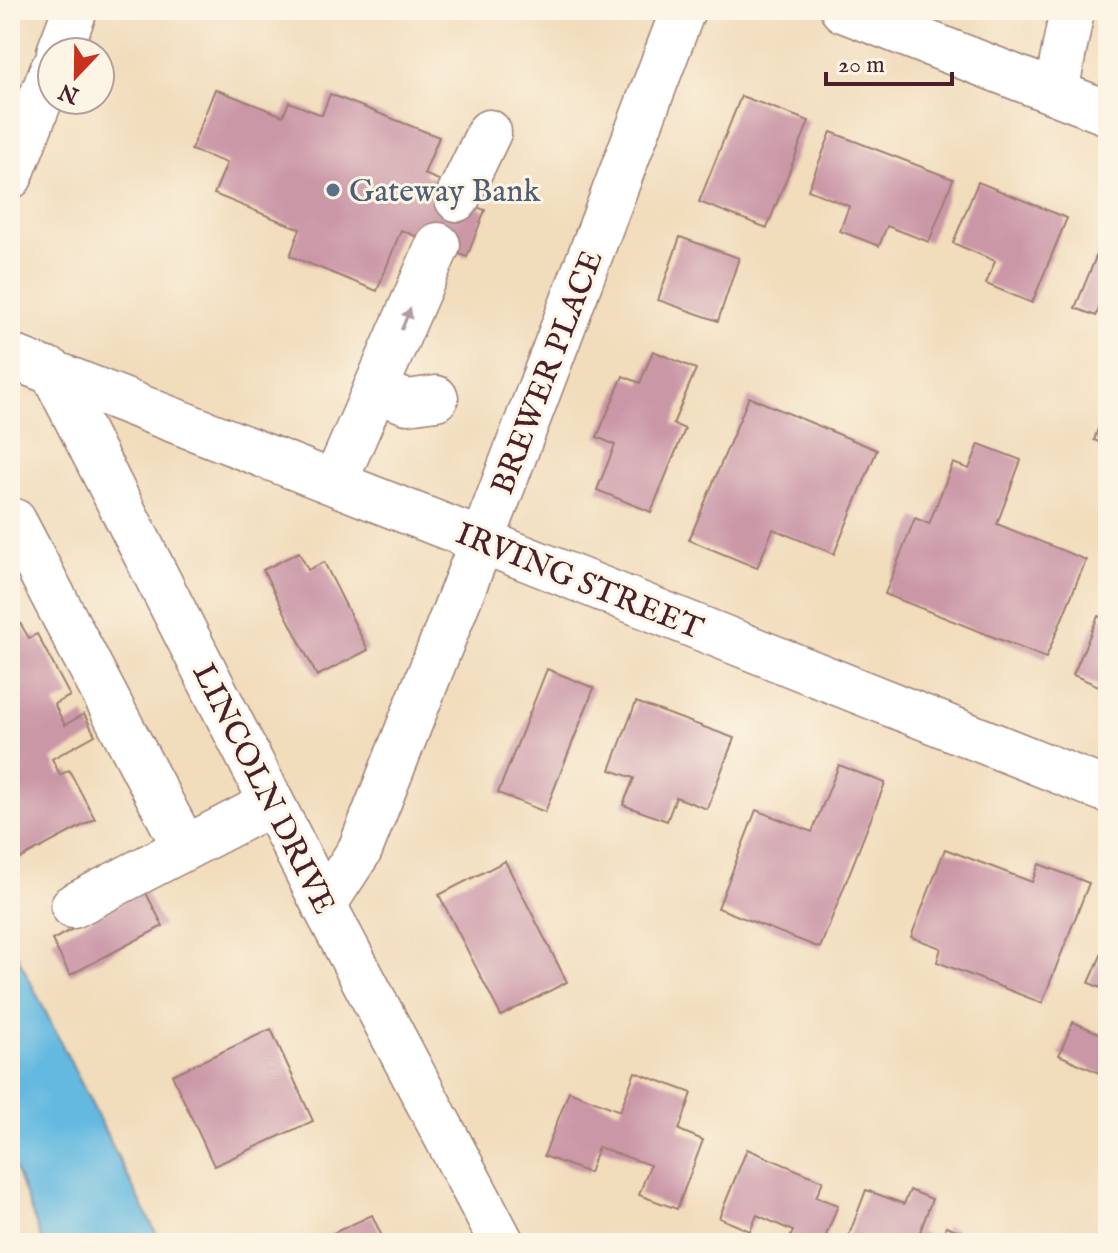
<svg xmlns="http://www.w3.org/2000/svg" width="1118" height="1253" viewBox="0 0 1118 1253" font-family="'IM FELL English',serif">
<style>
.water{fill:#63b9e0;stroke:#566c86;stroke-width:2}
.building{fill:#ca97a7}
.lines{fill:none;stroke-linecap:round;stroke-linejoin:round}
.minor-casing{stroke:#9e7e73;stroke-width:47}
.major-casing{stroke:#9e7e73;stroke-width:47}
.minor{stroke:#fff;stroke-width:44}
.major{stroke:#fff;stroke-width:44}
.oneway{fill:#ae9aa0}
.service-dot{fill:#5c6f8a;stroke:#fcf5e5;stroke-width:3}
.labels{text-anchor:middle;stroke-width:6;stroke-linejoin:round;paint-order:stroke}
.service-label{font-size:32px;fill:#4e5e75;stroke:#fcf5e5;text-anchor:start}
.street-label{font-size:32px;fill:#4a1f2b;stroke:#fcf5e5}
</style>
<rect width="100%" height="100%" fill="#fcf5e5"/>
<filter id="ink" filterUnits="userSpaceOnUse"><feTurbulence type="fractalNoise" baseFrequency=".0125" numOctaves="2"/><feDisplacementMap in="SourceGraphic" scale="16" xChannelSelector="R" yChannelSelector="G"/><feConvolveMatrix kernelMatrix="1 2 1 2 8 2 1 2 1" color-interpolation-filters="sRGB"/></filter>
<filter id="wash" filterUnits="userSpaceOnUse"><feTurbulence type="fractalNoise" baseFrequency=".006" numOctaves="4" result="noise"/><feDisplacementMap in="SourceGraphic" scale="32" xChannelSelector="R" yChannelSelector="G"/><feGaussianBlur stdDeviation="1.8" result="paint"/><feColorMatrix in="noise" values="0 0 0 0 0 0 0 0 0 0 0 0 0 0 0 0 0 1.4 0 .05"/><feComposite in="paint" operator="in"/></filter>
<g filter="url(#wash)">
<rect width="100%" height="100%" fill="#f1dcbb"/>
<path class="water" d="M 10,941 L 161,1243 L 43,1243 L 10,1154 Z"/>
<g id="blocks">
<g class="building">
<path d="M 215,89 L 283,116 L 289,102 L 322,115 L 330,94 L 439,137 L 424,174 L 451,185 L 447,196 L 485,210 L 467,257 L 401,230 L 377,291 L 290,256 L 300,229 L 214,194 L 227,163 L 191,150 Z"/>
<path d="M 741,96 L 809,121 L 767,228 L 699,202 Z"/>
<path d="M 831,132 L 953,179 L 929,242 L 887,226 L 879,246 L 840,231 L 849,206 L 808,190 Z"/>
<path d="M 978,182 L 1067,218 L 1032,303 L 986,284 L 995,261 L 953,243 Z"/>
<path d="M 680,237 L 739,258 L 718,321 L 658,300 Z"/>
<path d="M 1102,242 L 1108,245 L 1108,299 L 1104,297 L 1096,316 L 1075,308 Z"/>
<path d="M 653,351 L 696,369 L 673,424 L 685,429 L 651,512 L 597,490 L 615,445 L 597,437 L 623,376 L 640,383 Z"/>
<path d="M 749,397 L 877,450 L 834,554 L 773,529 L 757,568 L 689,540 Z"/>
<path d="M 1108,402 L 1108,446 L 1094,440 Z"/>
<path d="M 979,444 L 1021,460 L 997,524 L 1086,560 L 1046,658 L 885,594 L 915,518 L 929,524 L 953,463 L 969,469 Z"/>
<path d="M 299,552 L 308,570 L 324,562 L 368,650 L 317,676 L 263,570 Z"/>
<path d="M 1098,616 L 1108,620 L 1108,690 L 1073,675 Z"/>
<path d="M 17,618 L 29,638 L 37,634 L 70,696 L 54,704 L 65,725 L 84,714 L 95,735 L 52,759 L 60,775 L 69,770 L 95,819 L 12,863 L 10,858 L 10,621 Z"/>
<path d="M 547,669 L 594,688 L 545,812 L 498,793 Z"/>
<path d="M 636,702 L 734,738 L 707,809 L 676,797 L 667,821 L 623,805 L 634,778 L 610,770 Z"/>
<path d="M 839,765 L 885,783 L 820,948 L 718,908 L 756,810 L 812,832 Z"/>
<path d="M 945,849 L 1032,882 L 1039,864 L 1089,883 L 1042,1003 L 937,962 L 941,948 L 911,937 Z"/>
<path d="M 505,861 L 567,982 L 501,1016 L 439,895 Z"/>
<path d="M 145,891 L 163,926 L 70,975 L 52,940 Z"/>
<path d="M 1108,939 L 1108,991 L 1089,983 Z"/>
<path d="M 1073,1022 L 1108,1037 L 1108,1077 L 1059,1055 Z"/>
<path d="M 271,1029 L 313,1121 L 214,1166 L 172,1075 Z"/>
<path d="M 635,1072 L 692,1093 L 679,1130 L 703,1140 L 677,1209 L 639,1195 L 650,1165 L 598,1147 L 589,1173 L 544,1156 L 569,1091 L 620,1111 Z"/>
<path d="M 747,1149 L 823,1181 L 816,1197 L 838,1205 L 823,1243 L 788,1243 L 793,1231 L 757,1215 L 750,1231 L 719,1218 Z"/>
<path d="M 866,1190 L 904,1204 L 910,1190 L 932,1199 L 920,1232 L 940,1240 L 946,1226 L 973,1236 L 971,1243 L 846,1243 Z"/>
<path d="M 372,1215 L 385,1243 L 312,1243 Z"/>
</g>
</g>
</g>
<g filter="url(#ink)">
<use href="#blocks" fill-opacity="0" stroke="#9e7e73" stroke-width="2"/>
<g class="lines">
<g class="minor-casing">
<g id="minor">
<path d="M 843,10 L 1108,113"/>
<path d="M 1056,92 L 1072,10"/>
<path d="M 457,199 L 489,132"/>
<path d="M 10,356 L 482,541 L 1108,791"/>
<path d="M 52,371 L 324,905 L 502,1243"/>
<path d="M 375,390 L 438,245"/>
<path d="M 335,482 L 375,390 L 407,402 L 436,398"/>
<path d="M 14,521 L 185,848"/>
<path d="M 324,905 L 360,850 L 482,541 L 683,10"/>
<path d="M 73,906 L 272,803"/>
</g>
</g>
<g class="major-casing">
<g id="major">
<path d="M 59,52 L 75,10"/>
<path d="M 10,177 L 52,70"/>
</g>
</g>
<use href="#minor" class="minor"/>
<use href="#major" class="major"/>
</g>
<defs><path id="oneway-solid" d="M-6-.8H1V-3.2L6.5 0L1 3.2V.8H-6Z" transform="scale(2)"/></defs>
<use class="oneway" href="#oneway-solid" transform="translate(406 319) rotate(-67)"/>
</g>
<circle class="service-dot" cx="333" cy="190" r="8"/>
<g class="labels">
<g class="service-label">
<text x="349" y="201">Gateway Bank</text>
</g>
<g class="street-label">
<text transform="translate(546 372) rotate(-69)" y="11">BREWER PLACE</text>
<text transform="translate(580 580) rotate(22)" y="11">IRVING STREET</text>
<text transform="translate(265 788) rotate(63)" y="11">LINCOLN DRIVE</text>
</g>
</g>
<rect width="1118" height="1253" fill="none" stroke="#fcf5e5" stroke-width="40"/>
<g transform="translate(76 76) rotate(202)"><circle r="38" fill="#fcf5e5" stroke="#b59f9b" stroke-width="2"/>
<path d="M0-6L14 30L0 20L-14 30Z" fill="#c8321e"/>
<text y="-12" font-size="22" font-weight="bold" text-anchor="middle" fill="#4a1f2b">N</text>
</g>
<path d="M826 72v12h126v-12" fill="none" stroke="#4a1f2b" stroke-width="4"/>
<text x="838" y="72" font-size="24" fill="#4a1f2b" stroke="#fcf5e5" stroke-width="6" paint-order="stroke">20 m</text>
</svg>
